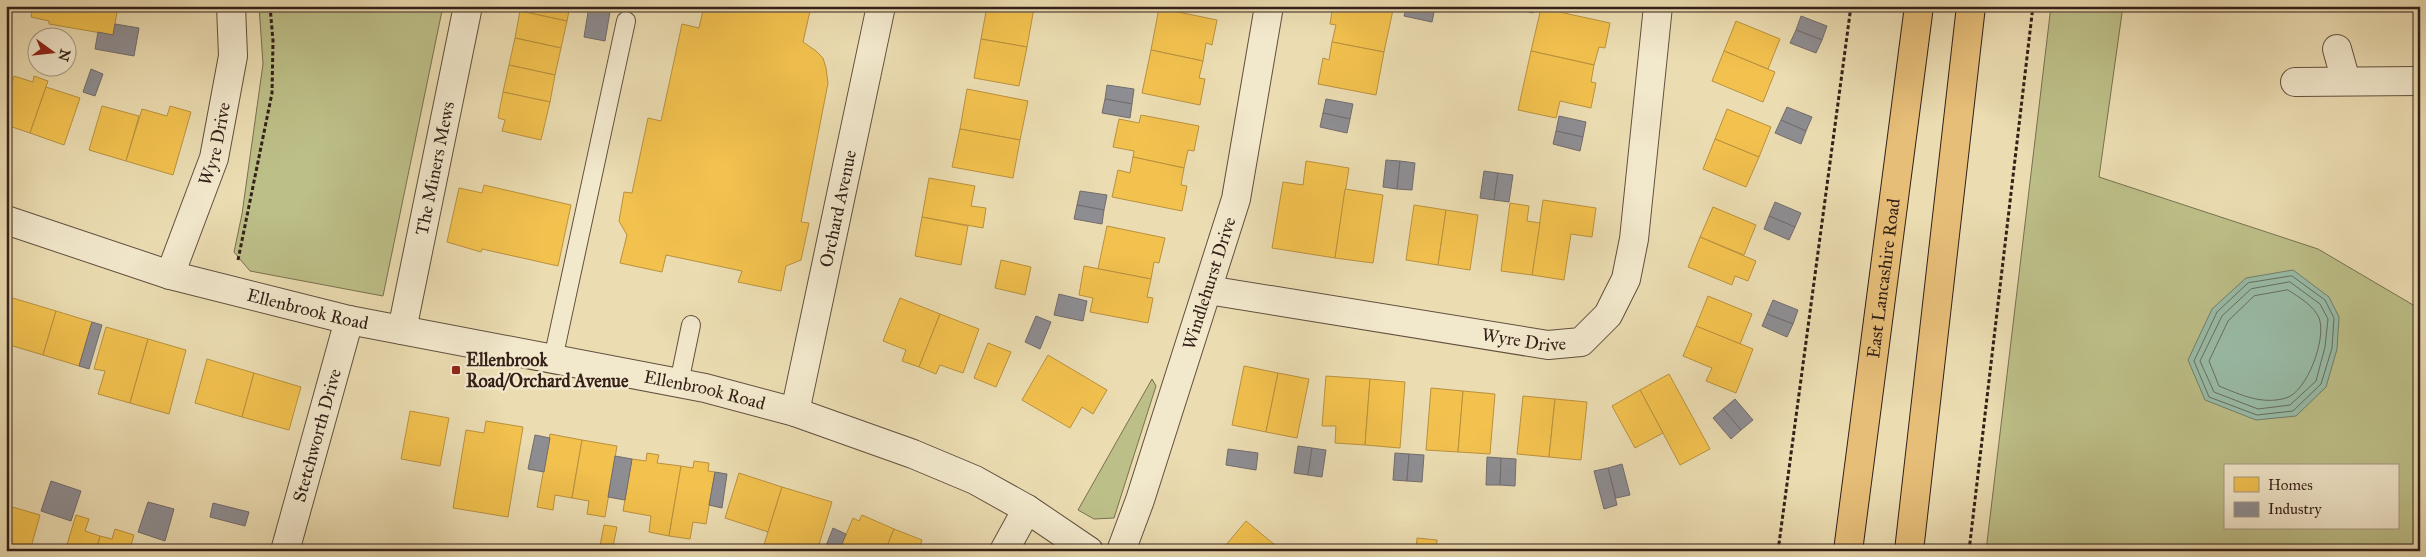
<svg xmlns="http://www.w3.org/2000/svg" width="2426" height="557" viewBox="0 0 2426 557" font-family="'IM FELL Great Primer',serif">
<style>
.green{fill:#bdbf88;stroke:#787050;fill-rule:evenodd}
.water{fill:#99bca8;stroke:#717e6e}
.homes{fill:#f2c14e;stroke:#b9913e}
.industry{fill:#8d8d92;stroke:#726c6d}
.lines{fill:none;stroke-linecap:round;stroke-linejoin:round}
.shore{stroke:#666e60;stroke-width:1}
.service-casing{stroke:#624f3e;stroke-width:20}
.minor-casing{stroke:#624f3e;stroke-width:30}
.tertiary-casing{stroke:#624f3e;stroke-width:30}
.trunk-casing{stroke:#342018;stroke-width:30}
.path{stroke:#342018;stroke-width:3;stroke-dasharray:4 2.5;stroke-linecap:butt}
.service{stroke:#f2e8cc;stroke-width:18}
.minor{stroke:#f2e8cc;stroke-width:28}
.tertiary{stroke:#f2e8cc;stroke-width:28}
.trunk{stroke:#e6be78;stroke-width:28}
.poi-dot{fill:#8f2418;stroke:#f2e8cc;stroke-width:2}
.labels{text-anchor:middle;stroke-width:5;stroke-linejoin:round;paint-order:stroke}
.street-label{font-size:18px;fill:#342018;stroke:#f2e8cc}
.poi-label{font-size:18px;font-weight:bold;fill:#342018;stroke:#f2e8cc;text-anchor:start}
</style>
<rect width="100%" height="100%" fill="#ebdcb1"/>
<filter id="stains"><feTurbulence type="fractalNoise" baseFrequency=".004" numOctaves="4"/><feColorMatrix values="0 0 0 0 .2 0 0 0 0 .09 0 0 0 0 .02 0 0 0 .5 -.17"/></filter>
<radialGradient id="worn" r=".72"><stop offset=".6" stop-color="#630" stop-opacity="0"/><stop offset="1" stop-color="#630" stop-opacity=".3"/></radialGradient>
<g class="green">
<path d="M 259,6 L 443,6 L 383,296 L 250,271 L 234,252 L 242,214 L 263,64 Z"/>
<path d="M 2051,6 L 2123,6 L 2099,177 L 2318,249 L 2420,309 L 2420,551 L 1986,551 ZM 2225,466 L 2397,466 L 2397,528 L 2225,528 Z"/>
<path d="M 1152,379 L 1156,386 L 1114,518 L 1094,519 L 1078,510 Z"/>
</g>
<path class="water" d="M 2293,270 L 2329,297 L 2339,317 L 2337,349 L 2326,387 L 2296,416 L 2256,420 L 2205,400 L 2188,360 L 2212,309 L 2246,278 Z"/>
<g class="homes">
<path d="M 33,6 L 118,6 L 113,35 L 49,24 L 49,21 L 31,17 Z"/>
<path d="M 521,6 L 570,6 L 567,21 L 520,11 Z"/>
<path d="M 704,6 L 789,6 L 810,11 L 803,42 L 816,51 L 823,58 L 826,68 L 828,83 L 801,222 L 809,223 L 801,260 L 786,266 L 781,291 L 738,282 L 742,271 L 666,255 L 662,272 L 620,263 L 627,235 L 619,221 L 624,192 L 632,193 L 648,118 L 661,121 L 682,24 L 699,28 Z"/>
<path d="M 987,6 L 1034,8 L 1027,47 L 981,39 Z"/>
<path d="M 1333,6 L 1373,6 L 1393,10 L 1384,52 L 1332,42 L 1336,25 L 1330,24 Z"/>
<path d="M 1159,8 L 1217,20 L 1212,45 L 1206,43 L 1203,61 L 1151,50 Z"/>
<path d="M 1541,8 L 1610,23 L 1605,48 L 1599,47 L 1594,65 L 1531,51 Z"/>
<path d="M 520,11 L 567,21 L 561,48 L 515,38 Z"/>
<path d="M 1736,21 L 1780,39 L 1768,69 L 1724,51 Z"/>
<path d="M 515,38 L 561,48 L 555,75 L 509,65 Z"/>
<path d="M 981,39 L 1027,47 L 1019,86 L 974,78 Z"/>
<path d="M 1332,42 L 1384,52 L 1376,95 L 1318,84 L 1323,58 L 1329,60 Z"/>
<path d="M 1151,50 L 1203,61 L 1199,78 L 1205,79 L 1200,105 L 1142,93 Z"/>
<path d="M 1531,51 L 1594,65 L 1591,82 L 1596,83 L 1591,108 L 1560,101 L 1556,118 L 1518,110 Z"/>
<path d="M 1724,51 L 1775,72 L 1763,102 L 1712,81 Z"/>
<path d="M 509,65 L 555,75 L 550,102 L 503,92 Z"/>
<path d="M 14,76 L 33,82 L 34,76 L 48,81 L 30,133 L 6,125 L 6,99 Z"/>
<path d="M 46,87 L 80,98 L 64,145 L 30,133 Z"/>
<path d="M 967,89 L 1028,101 L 1020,140 L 960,129 Z"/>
<path d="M 503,92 L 550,102 L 541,140 L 502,131 L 505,120 L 498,118 Z"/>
<path d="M 102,106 L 139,116 L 126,161 L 89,150 Z"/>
<path d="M 170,106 L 191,112 L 173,175 L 126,161 L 142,109 L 167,116 Z"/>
<path d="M 1727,109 L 1771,127 L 1759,157 L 1715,139 Z"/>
<path d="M 1141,115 L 1199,126 L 1194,151 L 1188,150 L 1184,168 L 1133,157 L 1134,151 L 1113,147 L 1119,119 L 1139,123 Z"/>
<path d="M 960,129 L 1020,140 L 1013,178 L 952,167 Z"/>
<path d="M 1715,139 L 1759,157 L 1746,187 L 1703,169 Z"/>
<path d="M 1133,157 L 1184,168 L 1181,185 L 1187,186 L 1182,211 L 1112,197 L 1118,170 L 1130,173 Z"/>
<path d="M 1306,161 L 1349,168 L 1335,258 L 1272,248 L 1283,182 L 1303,185 Z"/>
<path d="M 929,178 L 975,186 L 971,206 L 986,208 L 983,228 L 922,217 Z"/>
<path d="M 484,185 L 571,205 L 558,266 L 482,249 L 481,252 L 447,242 L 459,188 L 482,193 Z"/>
<path d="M 1345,189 L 1383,195 L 1373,263 L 1335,258 Z"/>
<path d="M 1543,200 L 1596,208 L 1592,237 L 1571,234 L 1564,280 L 1532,275 Z"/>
<path d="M 1510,203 L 1529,206 L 1527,221 L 1540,223 L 1532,275 L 1501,271 Z"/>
<path d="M 1414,205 L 1446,210 L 1438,265 L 1406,260 Z"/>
<path d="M 1713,207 L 1756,225 L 1744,255 L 1700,237 Z"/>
<path d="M 1446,210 L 1478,215 L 1470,270 L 1438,265 Z"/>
<path d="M 922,217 L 968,226 L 961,265 L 915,256 Z"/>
<path d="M 1107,226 L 1165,238 L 1159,263 L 1154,262 L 1151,279 L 1098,269 Z"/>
<path d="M 1700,237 L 1756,261 L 1748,281 L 1735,276 L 1732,285 L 1688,267 Z"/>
<path d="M 1001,260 L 1031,267 L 1025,295 L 995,288 Z"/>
<path d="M 1084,266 L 1151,279 L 1147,297 L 1153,298 L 1148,323 L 1090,312 L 1093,298 L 1079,295 Z"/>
<path d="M 6,296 L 56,311 L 43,355 L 6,344 Z"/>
<path d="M 1708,296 L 1752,314 L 1740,344 L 1696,326 Z"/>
<path d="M 900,298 L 940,314 L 919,367 L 902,361 L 906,350 L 883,341 Z"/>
<path d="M 56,311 L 92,322 L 79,366 L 43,355 Z"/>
<path d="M 940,314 L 979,329 L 963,373 L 940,365 L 936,374 L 919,367 Z"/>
<path d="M 1696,326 L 1753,349 L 1736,393 L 1706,381 L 1712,368 L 1683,356 Z"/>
<path d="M 106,327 L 148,339 L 130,403 L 98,394 L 105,371 L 94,369 Z"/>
<path d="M 148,339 L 186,350 L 169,414 L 130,403 Z"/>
<path d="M 988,343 L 1011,352 L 996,387 L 974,378 Z"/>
<path d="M 1048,355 L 1107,390 L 1093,414 L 1082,407 L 1070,428 L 1022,400 Z"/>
<path d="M 207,359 L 254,373 L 242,417 L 195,403 Z"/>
<path d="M 1244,366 L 1278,373 L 1266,432 L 1232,425 Z"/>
<path d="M 254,373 L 301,387 L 289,430 L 242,417 Z"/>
<path d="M 1278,373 L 1309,379 L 1297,438 L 1266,432 Z"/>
<path d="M 1669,374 L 1710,449 L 1680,465 L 1640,390 Z"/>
<path d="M 1326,376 L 1370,379 L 1365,445 L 1335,443 L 1336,426 L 1322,426 Z"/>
<path d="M 1370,379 L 1405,382 L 1400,448 L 1365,445 Z"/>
<path d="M 1431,388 L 1463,391 L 1458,452 L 1426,450 Z"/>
<path d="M 1640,390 L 1663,433 L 1635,448 L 1612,406 Z"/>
<path d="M 1463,391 L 1495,394 L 1490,454 L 1458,452 Z"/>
<path d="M 1523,396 L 1555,399 L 1549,457 L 1517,454 Z"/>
<path d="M 1555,399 L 1587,402 L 1581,460 L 1549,457 Z"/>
<path d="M 410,411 L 449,418 L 440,466 L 401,459 Z"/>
<path d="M 486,421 L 523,427 L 508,517 L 453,508 L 466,430 L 484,433 Z"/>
<path d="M 550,434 L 582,440 L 572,498 L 555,495 L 553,510 L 537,507 Z"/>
<path d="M 582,440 L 617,446 L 605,517 L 587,514 L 589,501 L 572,498 Z"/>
<path d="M 647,453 L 659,455 L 657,463 L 681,466 L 669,536 L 649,532 L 651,516 L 623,511 L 632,459 L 646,461 Z"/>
<path d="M 694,461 L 709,463 L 708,471 L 715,472 L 706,524 L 693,522 L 690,539 L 669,536 L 681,466 L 693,468 Z"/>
<path d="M 739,473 L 782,487 L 768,532 L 725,518 Z"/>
<path d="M 782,487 L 832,502 L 817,551 L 762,551 Z"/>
<path d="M 9,506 L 40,515 L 30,551 L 6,551 L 6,516 Z"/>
<path d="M 76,515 L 89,519 L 85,531 L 100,536 L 96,551 L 65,551 Z"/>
<path d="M 862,515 L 894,529 L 885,551 L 839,551 L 853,518 L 859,521 Z"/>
<path d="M 1246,521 L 1275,545 L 1271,551 L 1221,551 Z"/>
<path d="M 604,525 L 617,527 L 612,551 L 599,551 Z"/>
<path d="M 115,529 L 134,535 L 129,551 L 96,551 L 100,536 L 112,539 Z"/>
<path d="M 894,529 L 922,540 L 920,546 L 924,547 L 923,551 L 885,551 Z"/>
<path d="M 1417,538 L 1437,540 L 1436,551 L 1416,551 Z"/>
<path d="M 164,546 L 180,551 L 162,551 Z"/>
</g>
<g class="industry">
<path d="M 589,6 L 611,6 L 605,41 L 584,37 Z"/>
<path d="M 1407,6 L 1435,8 L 1432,22 L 1404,16 Z"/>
<path d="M 1507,6 L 1535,6 L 1533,13 Z"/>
<path d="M 1801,16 L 1827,26 L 1822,40 L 1796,30 Z"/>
<path d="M 115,24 L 139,28 L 134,56 L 95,49 L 98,32 L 113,35 Z"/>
<path d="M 1796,30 L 1822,40 L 1816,53 L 1790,43 Z"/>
<path d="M 91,69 L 103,74 L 95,96 L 83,92 Z"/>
<path d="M 1107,85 L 1134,89 L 1132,104 L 1105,99 Z"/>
<path d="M 1105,99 L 1132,104 L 1130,118 L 1102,113 Z"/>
<path d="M 1326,99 L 1353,104 L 1350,119 L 1323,113 Z"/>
<path d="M 1787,107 L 1812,117 L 1806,131 L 1781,120 Z"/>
<path d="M 1323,113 L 1350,119 L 1347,133 L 1320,127 Z"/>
<path d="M 1559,116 L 1586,122 L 1583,137 L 1556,131 Z"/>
<path d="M 1781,120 L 1806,131 L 1801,144 L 1775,133 Z"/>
<path d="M 1556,131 L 1583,137 L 1580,151 L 1553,144 Z"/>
<path d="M 1386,160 L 1400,161 L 1397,189 L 1383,187 Z"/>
<path d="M 1400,161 L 1415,163 L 1412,190 L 1397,189 Z"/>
<path d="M 1484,171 L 1498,173 L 1494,200 L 1480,198 Z"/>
<path d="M 1498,173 L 1513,175 L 1509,202 L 1494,200 Z"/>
<path d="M 1080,191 L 1107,195 L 1104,210 L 1077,205 Z"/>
<path d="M 1775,202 L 1801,213 L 1795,227 L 1769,216 Z"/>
<path d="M 1077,205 L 1104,210 L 1102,224 L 1074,219 Z"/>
<path d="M 1769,216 L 1795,227 L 1789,240 L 1764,229 Z"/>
<path d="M 1059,294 L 1087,301 L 1083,321 L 1054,315 Z"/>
<path d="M 1773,300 L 1798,310 L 1793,324 L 1767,314 Z"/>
<path d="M 1767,314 L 1793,324 L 1787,337 L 1762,326 Z"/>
<path d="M 1036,316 L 1051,322 L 1040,349 L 1025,342 Z"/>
<path d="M 92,322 L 102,325 L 89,369 L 79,366 Z"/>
<path d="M 1735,399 L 1753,420 L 1741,430 L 1723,409 Z"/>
<path d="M 1723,409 L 1741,430 L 1731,439 L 1713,418 Z"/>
<path d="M 535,435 L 550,438 L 544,472 L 528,469 Z"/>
<path d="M 1298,446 L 1312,448 L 1308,475 L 1294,473 Z"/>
<path d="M 1312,448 L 1326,450 L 1322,477 L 1308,475 Z"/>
<path d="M 1228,449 L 1258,453 L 1256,470 L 1226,465 Z"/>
<path d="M 1395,453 L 1409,454 L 1407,481 L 1393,480 Z"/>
<path d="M 1409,454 L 1424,455 L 1422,482 L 1407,481 Z"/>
<path d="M 615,456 L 632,459 L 625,500 L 608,497 Z"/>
<path d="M 1487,457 L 1501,458 L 1500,485 L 1486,485 Z"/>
<path d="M 1501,458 L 1516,459 L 1515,486 L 1500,485 Z"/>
<path d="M 1622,464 L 1630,495 L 1616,498 L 1608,468 Z"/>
<path d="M 1608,468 L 1617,505 L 1604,509 L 1594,471 Z"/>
<path d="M 715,472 L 727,474 L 722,508 L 709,505 Z"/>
<path d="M 51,481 L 81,491 L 71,521 L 41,511 Z"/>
<path d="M 148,502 L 174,509 L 165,541 L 138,532 Z"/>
<path d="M 213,503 L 249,512 L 245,526 L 210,517 Z"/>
<path d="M 833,528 L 846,534 L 839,551 L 824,551 Z"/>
</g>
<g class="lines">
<g class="shore">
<path d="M 2292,276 L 2325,300 L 2334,318 L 2332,348 L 2321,384 L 2293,411 L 2257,415 L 2209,397 L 2194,361 L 2217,312 L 2248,283 Z"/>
<path d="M 2290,282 L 2320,304 L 2328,319 L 2325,347 L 2316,381 L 2290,405 L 2258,409 L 2214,392 L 2200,361 L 2222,316 L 2251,289 Z"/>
<path d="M 2288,290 C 2299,297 2314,306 2319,318 C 2327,338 2307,392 2286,398 C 2262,405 2241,395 2219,386 L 2209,361 L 2228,321 L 2254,296 Z"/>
</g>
<g class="service-casing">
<g id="service">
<path d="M 553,359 L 626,21"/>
<path d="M 679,383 L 691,325"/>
</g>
</g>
<g class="minor-casing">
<g id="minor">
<path d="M 2337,49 L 2346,81"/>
<path d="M 2295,82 L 2420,81"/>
<path id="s1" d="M 170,275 L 214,158 L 233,56 L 231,6"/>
<path id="s2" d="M 1208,290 L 1548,345 L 1581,342 L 1608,315 L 1626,279 L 1634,239 L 1658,6"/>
<path id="s3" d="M 402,330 L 468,6"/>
<path id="s4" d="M 795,412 L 881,6"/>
<path id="s5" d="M 285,551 L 349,320"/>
<path d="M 1004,551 L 1027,509"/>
<path id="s6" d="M 1121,551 L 1140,500 L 1236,199 L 1269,6"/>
</g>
</g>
<g class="tertiary-casing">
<g id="tertiary">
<path id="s7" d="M 6,220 L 170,275 L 349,320 L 705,388 L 795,412 L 913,454 L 975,480 L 1027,509 L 1089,551"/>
</g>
</g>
<g class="trunk-casing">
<g id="trunk">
<path id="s8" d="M 1848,551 L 1919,6"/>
<path d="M 1909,551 L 1971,6"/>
</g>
</g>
<g class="path">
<path d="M 238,260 L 272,93 L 273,41 L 270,6"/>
<path d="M 1778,551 L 1851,6"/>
<path d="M 1969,551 L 2033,6"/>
</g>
<use href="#service" class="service"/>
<use href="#minor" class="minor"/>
<use href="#tertiary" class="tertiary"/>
<use href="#trunk" class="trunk"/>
</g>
<rect class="poi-dot" x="451" y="365" width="10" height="10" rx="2.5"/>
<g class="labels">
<g class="street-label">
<text dy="6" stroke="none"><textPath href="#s1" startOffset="139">Wyre Drive</textPath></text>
<text dy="6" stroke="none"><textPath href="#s3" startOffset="165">The Miners Mews</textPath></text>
<text dy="6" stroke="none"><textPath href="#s4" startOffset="208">Orchard Avenue</textPath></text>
<text dy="6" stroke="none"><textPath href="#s8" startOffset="275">East Lancashire Road</textPath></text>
<text dy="6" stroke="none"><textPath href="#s6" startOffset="282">Windlehurst Drive</textPath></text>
<text dy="6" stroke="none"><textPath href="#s7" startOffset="315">Ellenbrook Road</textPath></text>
<text dy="6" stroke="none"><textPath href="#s2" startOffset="320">Wyre Drive</textPath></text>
<text dy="6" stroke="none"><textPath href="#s7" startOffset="720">Ellenbrook Road</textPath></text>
<text dy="6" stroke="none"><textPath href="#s5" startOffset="120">Stetchworth Drive</textPath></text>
</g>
<g class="poi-label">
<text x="466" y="366">Ellenbrook<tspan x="466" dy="21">Road/Orchard Avenue</tspan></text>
</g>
</g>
<rect width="2426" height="557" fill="none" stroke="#ebdcb1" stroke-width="25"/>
<rect x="8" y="8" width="2411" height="542" fill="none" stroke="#342018" stroke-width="2.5"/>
<rect x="12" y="12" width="2401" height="532" fill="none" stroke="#342018"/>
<rect x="2224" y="464" width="175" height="65" fill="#f2e8cc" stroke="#a69884"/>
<rect x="2234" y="477" width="25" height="15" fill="#f2c14e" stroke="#a69884"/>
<text x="2268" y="490" font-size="15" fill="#342018">Homes</text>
<rect x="2234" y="502" width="25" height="15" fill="#8d8d92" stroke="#a69884"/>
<text x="2268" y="514" font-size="15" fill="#342018">Industry</text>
<g transform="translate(52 52) rotate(105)"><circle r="24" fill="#f2e8cc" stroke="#a69884"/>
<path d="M0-4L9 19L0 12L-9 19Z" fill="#8f2418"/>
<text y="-8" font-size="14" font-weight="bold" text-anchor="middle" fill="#342018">N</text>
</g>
<rect width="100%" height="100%" filter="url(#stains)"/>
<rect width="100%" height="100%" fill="url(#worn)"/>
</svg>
